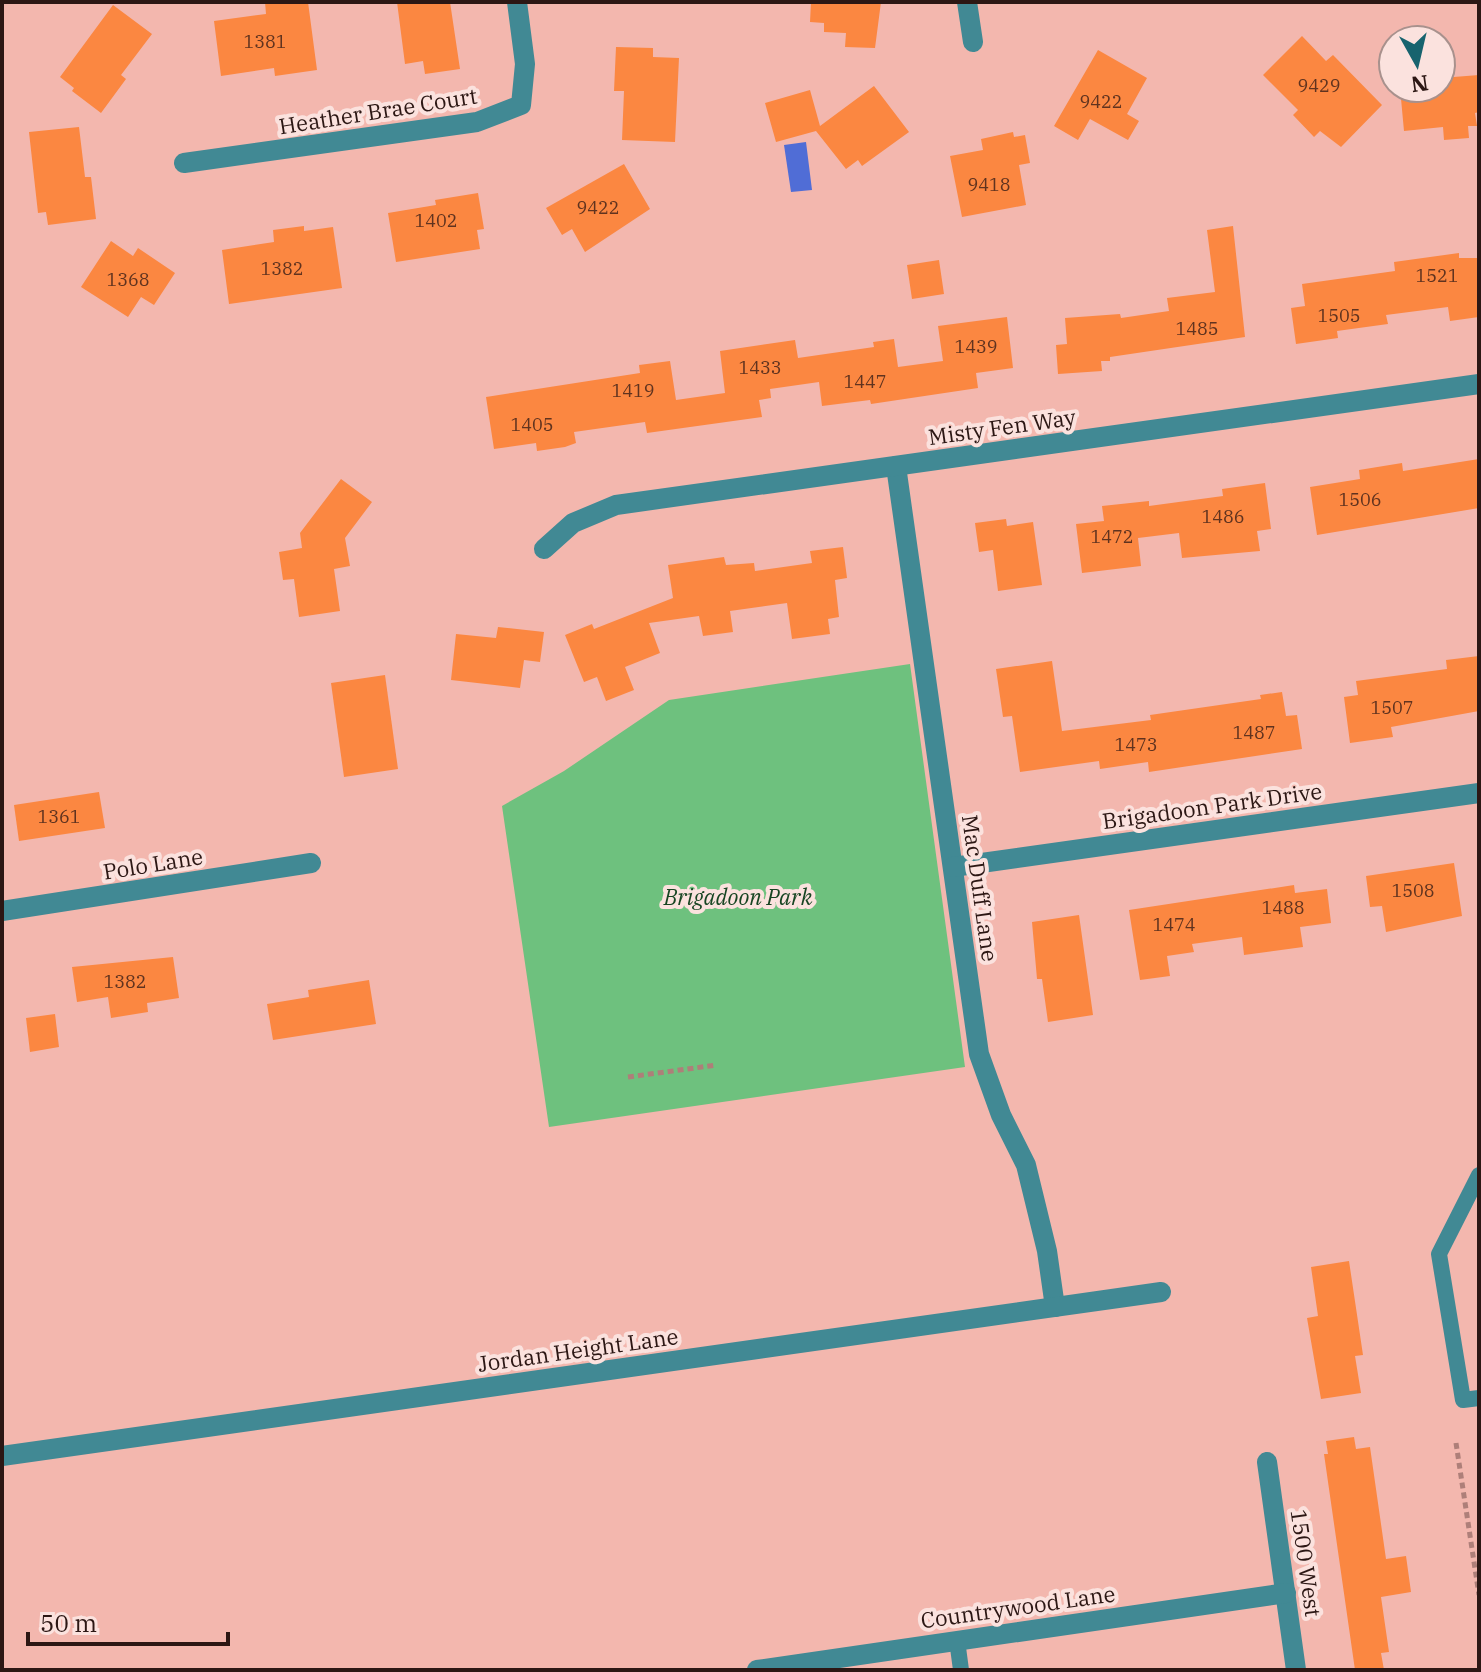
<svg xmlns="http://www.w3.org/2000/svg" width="1481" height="1672" viewBox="0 0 1481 1672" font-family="'IBM Plex Serif',serif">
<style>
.green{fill:#6ec17e}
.water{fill:#506dd6}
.building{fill:#fb8741}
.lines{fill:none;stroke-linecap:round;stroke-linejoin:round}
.path{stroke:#ae7f79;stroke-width:5;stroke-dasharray:6 4;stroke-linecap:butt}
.lane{stroke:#418994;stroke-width:16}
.street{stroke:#418994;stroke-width:20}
.labels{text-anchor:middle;stroke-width:8;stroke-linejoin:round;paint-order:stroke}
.number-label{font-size:18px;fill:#60331f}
.street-label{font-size:22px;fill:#2c1714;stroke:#fbe2de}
.park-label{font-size:22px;font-style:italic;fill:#174522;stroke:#fbe2de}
</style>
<rect width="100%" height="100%" fill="#f3b7ae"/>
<path class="green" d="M 910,664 L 965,1067 L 549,1127 L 502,806 L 564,771 L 669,700 Z"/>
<path class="water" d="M 806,142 L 812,190 L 791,192 L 784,145 Z"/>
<g class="building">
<path d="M 265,2 L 308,2 L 317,70 L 275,76 L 274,68 L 221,76 L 214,21 L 266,14 Z"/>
<path d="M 397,2 L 450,2 L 460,69 L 425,74 L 423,61 L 405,64 Z"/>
<path d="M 811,2 L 881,2 L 875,48 L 845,47 L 846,33 L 824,32 L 824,23 L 810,22 Z"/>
<path d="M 113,5 L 152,34 L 121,75 L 126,79 L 101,113 L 72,91 L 74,88 L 60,77 Z"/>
<path d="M 1302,36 L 1326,61 L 1333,55 L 1382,105 L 1341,147 L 1320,131 L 1314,137 L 1293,115 L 1298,110 L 1263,75 Z"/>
<path d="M 616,47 L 653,48 L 653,57 L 679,58 L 675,142 L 622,140 L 624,91 L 614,91 Z"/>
<path d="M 1098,50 L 1147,78 L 1127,114 L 1139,121 L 1128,140 L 1090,119 L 1078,140 L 1054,126 Z"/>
<path d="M 1479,75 L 1479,112 L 1475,113 L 1477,126 L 1468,126 L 1469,138 L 1444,140 L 1443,127 L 1404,131 L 1400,88 L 1441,88 L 1441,78 Z"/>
<path d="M 874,86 L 909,132 L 862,166 L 858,160 L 846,169 L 816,131 L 776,142 L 765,103 L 810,90 L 820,126 Z"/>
<path d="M 79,127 L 85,177 L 91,177 L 96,219 L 48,225 L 46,212 L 38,213 L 29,132 Z"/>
<path d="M 1013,132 L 1014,137 L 1025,135 L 1030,163 L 1019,165 L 1026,205 L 962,217 L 950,156 L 983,150 L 981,139 Z"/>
<path d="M 624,164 L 650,209 L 585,252 L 572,229 L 562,235 L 546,208 Z"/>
<path d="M 478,193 L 484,229 L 477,230 L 480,249 L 396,262 L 388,213 L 436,205 L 435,200 Z"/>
<path d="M 304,226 L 304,231 L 333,227 L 342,288 L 229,304 L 222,250 L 274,242 L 273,230 Z"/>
<path d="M 1233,226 L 1245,337 L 1110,357 L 1110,361 L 1101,361 L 1102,371 L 1058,374 L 1056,345 L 1067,344 L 1065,318 L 1120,314 L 1121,318 L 1169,311 L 1167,298 L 1215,292 L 1207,230 Z"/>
<path d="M 111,241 L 133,256 L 138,248 L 175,273 L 154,305 L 141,297 L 128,317 L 81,287 Z"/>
<path d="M 1459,253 L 1459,258 L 1479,258 L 1479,317 L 1450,321 L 1448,307 L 1386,315 L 1388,324 L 1337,331 L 1338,338 L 1296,344 L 1291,308 L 1305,306 L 1302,284 L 1395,271 L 1394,262 Z"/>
<path d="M 939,260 L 944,294 L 912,299 L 907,265 Z"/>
<path d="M 1007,317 L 1013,368 L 976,373 L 978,388 L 871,404 L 870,400 L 822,406 L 819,382 L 770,389 L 771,398 L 759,400 L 762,417 L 647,433 L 645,422 L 574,432 L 576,443 L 565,447 L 537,451 L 536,443 L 494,449 L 486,397 L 640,373 L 639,365 L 670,361 L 676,400 L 725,393 L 720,351 L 795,340 L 798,358 L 874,347 L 873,342 L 894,339 L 898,367 L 943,361 L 938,326 Z"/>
<path d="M 1479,459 L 1479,508 L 1317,535 L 1310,487 L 1360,479 L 1359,470 L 1402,463 L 1403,471 Z"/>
<path d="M 341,479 L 372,502 L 345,538 L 350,566 L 334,569 L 340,611 L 299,617 L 294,579 L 283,580 L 279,552 L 302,548 L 300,533 Z"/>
<path d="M 1265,483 L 1271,529 L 1257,531 L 1260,551 L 1182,558 L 1179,533 L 1138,538 L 1141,566 L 1082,573 L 1076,524 L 1104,521 L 1102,506 L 1149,501 L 1149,506 L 1223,496 L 1222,489 Z"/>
<path d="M 1006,519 L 1007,526 L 1033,522 L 1042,585 L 998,591 L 993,550 L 979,552 L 975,523 Z"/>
<path d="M 843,547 L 847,578 L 835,580 L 839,617 L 828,619 L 830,634 L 792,639 L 787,603 L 730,611 L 733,632 L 703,636 L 699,616 L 649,623 L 660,653 L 625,667 L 634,690 L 606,701 L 597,677 L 584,682 L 565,635 L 592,624 L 594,629 L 673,598 L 668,565 L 724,557 L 726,565 L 754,563 L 755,571 L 812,563 L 810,551 Z"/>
<path d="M 498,627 L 544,632 L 540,662 L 524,660 L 520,688 L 451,680 L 456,634 L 496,638 Z"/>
<path d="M 1479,656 L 1479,711 L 1391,727 L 1393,737 L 1350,743 L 1344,697 L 1358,695 L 1356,681 L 1447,669 L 1446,660 Z"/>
<path d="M 1052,661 L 1062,731 L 1151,720 L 1150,715 L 1261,699 L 1260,695 L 1282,692 L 1286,716 L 1297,715 L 1302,749 L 1149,772 L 1148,762 L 1100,769 L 1099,761 L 1020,772 L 1012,716 L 1003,717 L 996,669 Z"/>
<path d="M 385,675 L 398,769 L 344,777 L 331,683 Z"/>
<path d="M 99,792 L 105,828 L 19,841 L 14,805 Z"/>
<path d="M 1454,863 L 1462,916 L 1386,932 L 1382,906 L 1370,907 L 1366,876 Z"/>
<path d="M 1294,885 L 1295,893 L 1327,889 L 1331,923 L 1300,927 L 1303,947 L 1244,955 L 1242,937 L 1192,944 L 1194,952 L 1167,956 L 1170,976 L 1140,980 L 1129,910 Z"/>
<path d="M 1079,915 L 1093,1015 L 1048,1022 L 1042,979 L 1037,979 L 1032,922 Z"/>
<path d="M 173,957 L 179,998 L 147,1003 L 148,1012 L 111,1018 L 108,997 L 77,1002 L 72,967 Z"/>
<path d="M 369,980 L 376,1024 L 273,1040 L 267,1004 L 309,997 L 308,990 Z"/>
<path d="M 55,1014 L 59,1047 L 30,1052 L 26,1018 Z"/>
<path d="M 1349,1261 L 1363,1355 L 1355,1356 L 1361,1393 L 1321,1399 L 1307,1318 L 1318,1316 L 1311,1267 Z"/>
<path d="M 1354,1437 L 1356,1449 L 1370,1447 L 1386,1559 L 1406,1556 L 1411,1592 L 1381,1597 L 1389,1652 L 1381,1653 L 1384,1670 L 1355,1670 L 1324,1454 L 1328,1454 L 1326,1441 Z"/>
</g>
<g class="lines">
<g class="path">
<path d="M 628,1077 L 717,1065"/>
<path d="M 1456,1443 L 1479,1595"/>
</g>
<g class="lane">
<path d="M 1479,1175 L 1439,1254 L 1463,1400 L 1479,1398"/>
<path d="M 957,1640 L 961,1670"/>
</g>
<g class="street">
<path d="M 967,2 L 973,42"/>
<path d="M 184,163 L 477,122 L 521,105 L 525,64 L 517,2"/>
<path d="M 896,466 L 979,1054 L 1001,1115 L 1026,1165 L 1047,1251 L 1055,1307"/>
<path d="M 544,549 L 573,523 L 616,505 L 1479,384"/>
<path d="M 953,867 L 1479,793"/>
<path d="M 2,911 L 311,863"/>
<path d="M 2,1456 L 1161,1292"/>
<path d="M 1267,1462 L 1296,1670"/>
<path d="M 757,1670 L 1286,1593"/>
</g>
</g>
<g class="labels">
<g class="number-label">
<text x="265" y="48">1381</text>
<text x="1319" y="92">9429</text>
<text x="1101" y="108">9422</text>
<text x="989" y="191">9418</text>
<text x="598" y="214">9422</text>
<text x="436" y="227">1402</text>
<text x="282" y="275">1382</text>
<text x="1437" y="282">1521</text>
<text x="128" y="286">1368</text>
<text x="1339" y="322">1505</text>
<text x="1197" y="335">1485</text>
<text x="976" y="353">1439</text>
<text x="760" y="374">1433</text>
<text x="865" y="388">1447</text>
<text x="633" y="397">1419</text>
<text x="532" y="431">1405</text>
<text x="1360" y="506">1506</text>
<text x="1223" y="523">1486</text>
<text x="1112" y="543">1472</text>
<text x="1392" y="714">1507</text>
<text x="1254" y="739">1487</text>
<text x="1136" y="751">1473</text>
<text x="59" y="823">1361</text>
<text x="1413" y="897">1508</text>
<text x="1283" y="914">1488</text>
<text x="1174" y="931">1474</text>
<text x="125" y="988">1382</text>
</g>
<g class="street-label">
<text transform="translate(378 111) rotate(-9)" y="8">Heather Brae Court</text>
<text transform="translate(1002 427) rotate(-8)" y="8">Misty Fen Way</text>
<text transform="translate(1212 806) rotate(-8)" y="8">Brigadoon Park Drive</text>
<text transform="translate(153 864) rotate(-9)" y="8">Polo Lane</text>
<text transform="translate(980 888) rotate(82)" y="8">Mac Duff Lane</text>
<text transform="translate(578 1350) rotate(-8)" y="8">Jordan Height Lane</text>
<text transform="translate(1306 1563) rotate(82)" y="8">1500 West</text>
<text transform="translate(1018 1607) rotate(-8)" y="8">Countrywood Lane</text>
</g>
<g class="park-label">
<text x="738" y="905">Brigadoon Park</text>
</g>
</g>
<rect width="1481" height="1672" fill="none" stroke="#2c1714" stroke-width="8"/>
<g transform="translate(1417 64) rotate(172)"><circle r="38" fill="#fbe2de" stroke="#a8918d" stroke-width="2"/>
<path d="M0-6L14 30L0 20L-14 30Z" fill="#17636e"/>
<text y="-12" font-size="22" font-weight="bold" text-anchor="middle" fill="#2c1714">N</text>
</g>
<path d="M28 1632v12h200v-12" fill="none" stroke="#2c1714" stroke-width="4"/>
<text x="40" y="1632" font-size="24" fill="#2c1714" stroke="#fbe2de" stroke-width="6" paint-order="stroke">50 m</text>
</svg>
